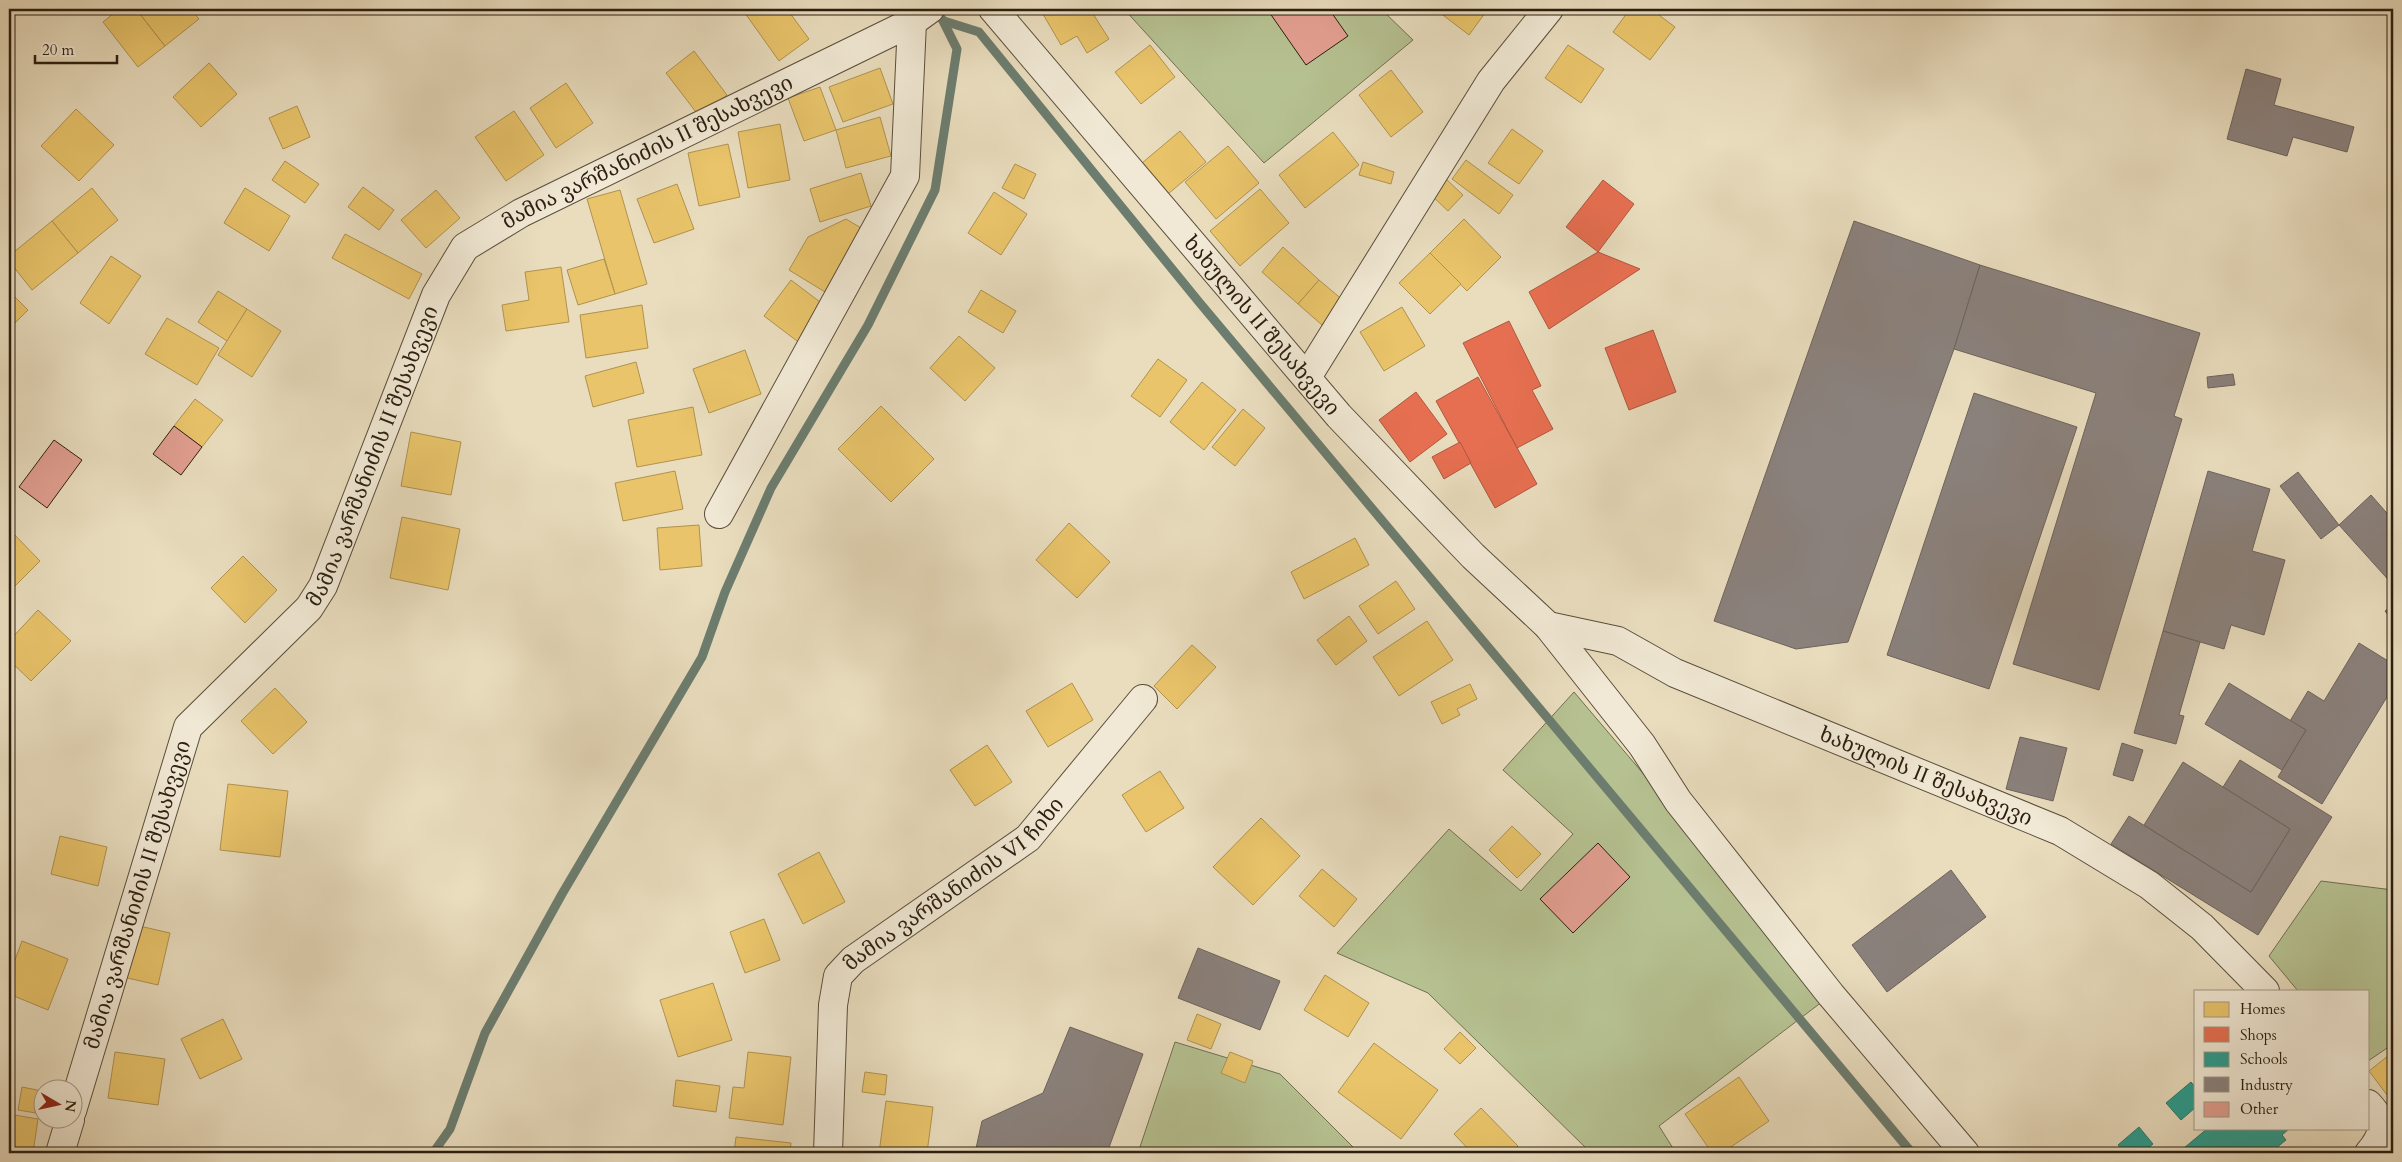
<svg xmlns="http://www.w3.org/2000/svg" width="2402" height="1162" viewBox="0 0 2402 1162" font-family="Cardo,'Noto Serif Georgian',serif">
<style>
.green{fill:#b6c191;stroke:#707050}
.homes{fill:#e9c46a;stroke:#b0924f}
.shops{fill:#e76f51;stroke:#af573e}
.schools{fill:#2a9d8f;stroke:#2a7769}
.industry{fill:#8a817c;stroke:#6e635c}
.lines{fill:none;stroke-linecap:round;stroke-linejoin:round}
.stream{stroke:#6c7d6f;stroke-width:9}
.building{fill:#e29f91;stroke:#2b1e10}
.street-casing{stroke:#5a4e3c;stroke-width:30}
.street{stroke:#f1e9d5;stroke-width:28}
.labels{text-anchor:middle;stroke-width:5;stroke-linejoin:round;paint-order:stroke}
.street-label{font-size:21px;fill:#2b1e10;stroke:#f1e9d5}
</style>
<rect width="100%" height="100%" fill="#e9ddbe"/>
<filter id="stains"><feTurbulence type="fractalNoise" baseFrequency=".004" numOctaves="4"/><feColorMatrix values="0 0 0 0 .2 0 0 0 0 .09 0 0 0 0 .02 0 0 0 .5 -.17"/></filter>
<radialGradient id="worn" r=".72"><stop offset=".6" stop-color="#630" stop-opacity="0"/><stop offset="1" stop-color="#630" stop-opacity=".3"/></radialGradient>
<g class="green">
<path d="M 1124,9 L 1381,9 L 1413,40 L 1264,163 Z"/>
<path d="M 1574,692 L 1831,995 L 1659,1126 L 1676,1153 L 1590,1152 L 1428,993 L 1337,953 L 1449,829 L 1521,891 L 1573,834 L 1503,770 Z"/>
<path d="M 2321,881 L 2393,890 L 2393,1044 L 2368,1061 L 2368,991 L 2298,991 L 2269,956 Z"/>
<path d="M 1175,1042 L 1280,1074 L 1359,1153 L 1138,1153 Z"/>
</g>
<g class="homes">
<path d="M 119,9 L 136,9 L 165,46 L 138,67 L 103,22 Z"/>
<path d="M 138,9 L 191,9 L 199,19 L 165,46 L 137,10 Z"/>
<path d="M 742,9 L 787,9 L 809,39 L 779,61 Z"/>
<path d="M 1040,9 L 1090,9 L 1109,39 L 1087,53 L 1077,36 L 1061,45 Z"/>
<path d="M 1435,9 L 1488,9 L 1469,35 Z"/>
<path d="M 1630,9 L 1651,9 L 1675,27 L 1650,60 L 1613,32 Z"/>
<path d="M 1150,45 L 1175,77 L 1141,104 L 1115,72 Z"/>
<path d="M 1568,45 L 1604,69 L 1581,103 L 1545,78 Z"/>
<path d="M 694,51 L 727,95 L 699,116 L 666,73 Z"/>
<path d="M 209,63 L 237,94 L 201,127 L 173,97 Z"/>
<path d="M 880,68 L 893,104 L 843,122 L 829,87 Z"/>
<path d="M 1391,70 L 1423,112 L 1391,137 L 1359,95 Z"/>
<path d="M 566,83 L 593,123 L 556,148 L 530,108 Z"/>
<path d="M 820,87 L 836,130 L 804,141 L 788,98 Z"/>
<path d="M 297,106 L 310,137 L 283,149 L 269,118 Z"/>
<path d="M 76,109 L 114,145 L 79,181 L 41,146 Z"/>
<path d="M 514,111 L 544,155 L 506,181 L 475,137 Z"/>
<path d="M 880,117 L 891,156 L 846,168 L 836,130 Z"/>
<path d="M 780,124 L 790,180 L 748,188 L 738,132 Z"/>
<path d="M 1512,129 L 1543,151 L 1519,184 L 1488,163 Z"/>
<path d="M 1180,131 L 1206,162 L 1168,194 L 1142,163 Z"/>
<path d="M 1333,132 L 1359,165 L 1305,208 L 1279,175 Z"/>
<path d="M 728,144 L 740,197 L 699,206 L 688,153 Z"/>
<path d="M 1228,146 L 1259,183 L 1216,219 L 1185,182 Z"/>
<path d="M 1466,160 L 1513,195 L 1499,214 L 1452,179 Z"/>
<path d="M 285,161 L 319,184 L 305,203 L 272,180 Z"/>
<path d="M 1363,162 L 1394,172 L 1391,184 L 1359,175 Z"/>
<path d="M 1015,164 L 1036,174 L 1024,199 L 1002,188 Z"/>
<path d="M 861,173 L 871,206 L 820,222 L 810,189 Z"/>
<path d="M 1444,177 L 1463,195 L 1448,211 L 1429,193 Z"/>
<path d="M 677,184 L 694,229 L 654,243 L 637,199 Z"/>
<path d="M 363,187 L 394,210 L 379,230 L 348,207 Z"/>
<path d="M 92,188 L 118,220 L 78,253 L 52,221 Z"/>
<path d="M 245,188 L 290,216 L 269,251 L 224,223 Z"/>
<path d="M 1260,189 L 1289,223 L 1240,266 L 1210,231 Z"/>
<path d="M 436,190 L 460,218 L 426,248 L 401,220 Z"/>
<path d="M 620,190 L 647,284 L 615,294 L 587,199 Z"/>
<path d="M 994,192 L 1027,214 L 1001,255 L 968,233 Z"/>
<path d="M 846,219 L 868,232 L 830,295 L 789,270 L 808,237 Z"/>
<path d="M 1464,219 L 1501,257 L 1467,291 L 1430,253 Z"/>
<path d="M 52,221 L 78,253 L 32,290 L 9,261 L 9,256 Z"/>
<path d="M 345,234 L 422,274 L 409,299 L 332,258 Z"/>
<path d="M 1283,247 L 1319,280 L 1298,304 L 1262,272 Z"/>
<path d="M 1430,253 L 1461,284 L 1430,314 L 1399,283 Z"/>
<path d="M 111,256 L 141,276 L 109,324 L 80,303 Z"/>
<path d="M 604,259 L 615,294 L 578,305 L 567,270 Z"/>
<path d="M 561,267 L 569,322 L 506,331 L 502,305 L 529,300 L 525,272 Z"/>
<path d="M 791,280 L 828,308 L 801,344 L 764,316 Z"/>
<path d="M 1319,280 L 1344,301 L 1322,325 L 1298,304 Z"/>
<path d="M 981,290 L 1016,311 L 1003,333 L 968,312 Z"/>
<path d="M 9,291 L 28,310 L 9,329 Z"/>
<path d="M 218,291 L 247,309 L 227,341 L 198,322 Z"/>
<path d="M 642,305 L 648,348 L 586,358 L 580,315 Z"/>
<path d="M 1402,307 L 1425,346 L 1384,371 L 1360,332 Z"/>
<path d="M 247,309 L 281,331 L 252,377 L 218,355 Z"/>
<path d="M 167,318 L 219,348 L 197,385 L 145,354 Z"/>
<path d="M 959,336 L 995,368 L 965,401 L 930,368 Z"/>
<path d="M 745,350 L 761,394 L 709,413 L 693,369 Z"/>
<path d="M 1158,359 L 1187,380 L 1160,417 L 1131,396 Z"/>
<path d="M 636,362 L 644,393 L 593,407 L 585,376 Z"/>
<path d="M 1202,382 L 1236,410 L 1204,450 L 1170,422 Z"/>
<path d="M 195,399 L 223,420 L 202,447 L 174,426 Z"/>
<path d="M 881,406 L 934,459 L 891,502 L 838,449 Z"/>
<path d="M 693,407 L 702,455 L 637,467 L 628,420 Z"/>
<path d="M 1243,409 L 1265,428 L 1235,466 L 1212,447 Z"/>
<path d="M 411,432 L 461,442 L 451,495 L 401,486 Z"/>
<path d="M 675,471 L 683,509 L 623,521 L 615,483 Z"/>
<path d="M 402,517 L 460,529 L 448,590 L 390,578 Z"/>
<path d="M 1069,523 L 1110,562 L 1077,598 L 1036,560 Z"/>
<path d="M 699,525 L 702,566 L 660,570 L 657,528 Z"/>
<path d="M 9,529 L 40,561 L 10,591 L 9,591 Z"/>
<path d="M 1355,538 L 1369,565 L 1304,599 L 1291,572 Z"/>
<path d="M 243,556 L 277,590 L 245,623 L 211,588 Z"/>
<path d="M 1396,581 L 1415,609 L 1378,634 L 1359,606 Z"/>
<path d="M 38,610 L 71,641 L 31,681 L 9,660 L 9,641 Z"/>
<path d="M 1349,616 L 1367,641 L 1336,665 L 1317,640 Z"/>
<path d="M 1427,621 L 1453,660 L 1399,696 L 1373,657 Z"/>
<path d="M 1192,645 L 1216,667 L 1177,709 L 1154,686 Z"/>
<path d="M 1072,683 L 1093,720 L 1048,747 L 1026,711 Z"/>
<path d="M 1470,684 L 1477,699 L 1457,709 L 1460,715 L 1442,724 L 1431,702 Z"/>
<path d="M 275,688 L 307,722 L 273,754 L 241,721 Z"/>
<path d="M 987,745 L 1012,782 L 975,806 L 950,770 Z"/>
<path d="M 1160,771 L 1184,808 L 1146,832 L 1122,795 Z"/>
<path d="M 228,784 L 288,791 L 280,857 L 220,850 Z"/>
<path d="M 1261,818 L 1300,856 L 1253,905 L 1213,867 Z"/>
<path d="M 1512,826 L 1541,854 L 1517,878 L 1489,850 Z"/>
<path d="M 60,836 L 107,847 L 98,886 L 51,874 Z"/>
<path d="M 819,852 L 845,902 L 803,924 L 778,874 Z"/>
<path d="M 1322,869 L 1357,899 L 1334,927 L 1299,896 Z"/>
<path d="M 764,919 L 780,960 L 745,973 L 730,932 Z"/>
<path d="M 135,925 L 170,933 L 158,985 L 123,977 Z"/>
<path d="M 22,941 L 68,959 L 48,1010 L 9,994 L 9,976 Z"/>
<path d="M 1325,975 L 1369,1003 L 1348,1037 L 1304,1010 Z"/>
<path d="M 713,983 L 732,1040 L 678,1057 L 660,1000 Z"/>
<path d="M 1197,1014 L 1221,1024 L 1211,1049 L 1187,1040 Z"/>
<path d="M 223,1019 L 242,1059 L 200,1079 L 181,1039 Z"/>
<path d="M 1460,1032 L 1476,1048 L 1460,1064 L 1444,1049 Z"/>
<path d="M 1374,1043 L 1438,1090 L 1401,1139 L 1338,1092 Z"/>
<path d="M 115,1052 L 165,1059 L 158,1105 L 108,1098 Z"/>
<path d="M 748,1052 L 791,1057 L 783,1125 L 729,1118 L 733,1087 L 744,1088 Z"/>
<path d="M 1230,1052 L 1253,1061 L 1245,1083 L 1221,1073 Z"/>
<path d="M 2393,1052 L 2393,1103 L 2369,1071 Z"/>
<path d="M 865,1072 L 887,1075 L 885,1095 L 862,1092 Z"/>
<path d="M 1739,1077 L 1769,1121 L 1722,1153 L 1712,1153 L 1685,1114 Z"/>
<path d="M 676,1080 L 720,1086 L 716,1112 L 673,1106 Z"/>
<path d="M 22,1087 L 42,1091 L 42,1114 L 18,1110 Z"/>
<path d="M 886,1101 L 933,1107 L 927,1153 L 879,1153 Z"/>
<path d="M 1481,1108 L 1518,1146 L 1511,1153 L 1472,1153 L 1454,1134 Z"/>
<path d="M 9,1114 L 38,1119 L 33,1153 L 9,1153 Z"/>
<path d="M 736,1137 L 791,1143 L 790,1153 L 734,1153 Z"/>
</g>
<g class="shops">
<path d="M 1603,180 L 1634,204 L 1598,252 L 1566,227 Z"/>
<path d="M 1598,252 L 1640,269 L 1549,329 L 1529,292 Z"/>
<path d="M 1509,321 L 1541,386 L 1532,390 L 1553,429 L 1517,448 L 1463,343 Z"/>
<path d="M 1653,330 L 1676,392 L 1629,410 L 1605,348 Z"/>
<path d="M 1478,377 L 1537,484 L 1495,508 L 1436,401 Z"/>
<path d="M 1416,392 L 1447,434 L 1410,462 L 1379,420 Z"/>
<path d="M 1460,442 L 1471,463 L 1444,479 L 1432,457 Z"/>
</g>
<g class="schools">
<path d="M 2191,1082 L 2196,1088 L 2196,1107 L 2181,1120 L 2166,1103 Z"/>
<path d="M 2139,1127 L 2153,1144 L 2142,1153 L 2125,1153 L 2118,1145 Z"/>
<path d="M 2208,1128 L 2290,1128 L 2282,1135 L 2286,1140 L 2270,1153 L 2263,1151 L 2260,1153 L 2178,1153 Z"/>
</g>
<g class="industry">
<path d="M 2246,69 L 2281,79 L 2274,105 L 2354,127 L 2347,152 L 2293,137 L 2287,156 L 2227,139 Z"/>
<path d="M 1854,221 L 1980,265 L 1954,349 L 1848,642 L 1796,649 L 1714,621 Z"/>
<path d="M 1980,265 L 2200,333 L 2174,416 L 2182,419 L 2099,690 L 2013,664 L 2096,393 L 1954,349 Z"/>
<path d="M 2233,374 L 2235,385 L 2208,388 L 2207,377 Z"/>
<path d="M 1974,393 L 2077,427 L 1989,689 L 1887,655 Z"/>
<path d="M 2208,471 L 2270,489 L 2252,551 L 2285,560 L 2264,635 L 2231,625 L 2224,649 L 2163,631 Z"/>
<path d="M 2298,472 L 2339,525 L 2321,539 L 2280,486 Z"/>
<path d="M 2371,495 L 2393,520 L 2393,585 L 2339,525 Z"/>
<path d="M 2393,605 L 2393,622 L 2385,611 Z"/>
<path d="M 2163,631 L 2200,642 L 2179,715 L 2184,716 L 2176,744 L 2134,733 Z"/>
<path d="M 2359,643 L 2393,664 L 2393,687 L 2322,804 L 2278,777 L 2306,730 L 2290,721 L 2308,691 L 2324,701 Z"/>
<path d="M 2229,683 L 2306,730 L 2282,770 L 2205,724 Z"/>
<path d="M 2020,737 L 2067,748 L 2053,801 L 2006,789 Z"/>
<path d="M 2122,743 L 2143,750 L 2133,781 L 2113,775 Z"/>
<path d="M 2240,760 L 2332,817 L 2258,935 L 2111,844 L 2129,816 L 2251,892 L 2290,829 L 2223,787 Z"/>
<path d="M 2183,762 L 2290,829 L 2251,892 L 2144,825 Z"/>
<path d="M 1951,870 L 1986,917 L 1887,992 L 1852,945 Z"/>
<path d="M 1198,948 L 1280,981 L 1260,1030 L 1178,998 Z"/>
<path d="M 1070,1027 L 1143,1054 L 1107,1153 L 975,1153 L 982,1121 L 1043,1093 Z"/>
</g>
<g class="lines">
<g class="stream">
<path d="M 944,21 L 979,32 L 1199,302 L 1912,1153"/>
<path d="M 433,1153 L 450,1129 L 485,1033 L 562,894 L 702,657 L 725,592 L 771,488 L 868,325 L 935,190 L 957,49 L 942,19"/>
</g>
</g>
<g class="building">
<path d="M 1267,9 L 1329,9 L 1348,36 L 1306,65 Z"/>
<path d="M 174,426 L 202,447 L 181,475 L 153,454 Z"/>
<path d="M 54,440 L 82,460 L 47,508 L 19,487 Z"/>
<path d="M 1598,843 L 1630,877 L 1573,933 L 1540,899 Z"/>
</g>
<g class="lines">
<g class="street-casing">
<g id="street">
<path id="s1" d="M 993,9 L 1339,416 L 1473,556 L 1548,626 L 1642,745 L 1678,801 L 1831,995 L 1965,1153"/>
<path d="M 1307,377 L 1491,81 L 1549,9"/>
<path d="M 719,514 L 905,176 L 912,22"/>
<path id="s2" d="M 1548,626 L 1618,641 L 1675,673 L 2060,831 L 2149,885 L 2202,927 L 2265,991"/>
<path d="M 2368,1104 C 2386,1123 2385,1134 2369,1153"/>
<path id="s3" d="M 72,1111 L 188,727 L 309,608 L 323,586 L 436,295 L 465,247 L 521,213 L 912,22 L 930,9"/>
<path d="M 60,1153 L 70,1120"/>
<path id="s4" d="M 828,1153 L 833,1005 L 838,976 L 853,960 L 1028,838 L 1143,699"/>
</g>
</g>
<use href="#street" class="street"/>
</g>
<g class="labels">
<g class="street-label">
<text dy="7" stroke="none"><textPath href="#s3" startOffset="1171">მამია ვარშანიძის II შესახვევი</textPath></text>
<text dy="7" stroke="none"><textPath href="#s1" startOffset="415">ხახულის II შესახვევი</textPath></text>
<text dy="7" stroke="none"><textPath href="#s3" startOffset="736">მამია ვარშანიძის II შესახვევი</textPath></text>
<text dy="7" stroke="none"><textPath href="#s2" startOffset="408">ხახულის II შესახვევი</textPath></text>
<text dy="7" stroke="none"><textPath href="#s4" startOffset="326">მამია ვარშანიძის VI ჩიხი</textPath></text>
<text dy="7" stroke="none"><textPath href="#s3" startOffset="226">მამია ვარშანიძის II შესახვევი</textPath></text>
</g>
</g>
<rect width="2402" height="1162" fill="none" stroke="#e9ddbe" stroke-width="30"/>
<rect x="10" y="10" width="2382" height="1142" fill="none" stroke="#2b1e10" stroke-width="2.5"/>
<rect x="15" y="15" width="2372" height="1132" fill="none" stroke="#2b1e10"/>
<rect x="2194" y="990" width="175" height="140" fill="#f1e9d5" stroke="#a29886"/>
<rect x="2204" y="1002" width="25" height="15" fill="#e9c46a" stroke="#a29886"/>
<text x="2240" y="1014" font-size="15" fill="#2b1e10">Homes</text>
<rect x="2204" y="1027" width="25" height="15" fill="#e76f51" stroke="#a29886"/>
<text x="2240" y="1040" font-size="15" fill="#2b1e10">Shops</text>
<rect x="2204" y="1052" width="25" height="15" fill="#2a9d8f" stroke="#a29886"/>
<text x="2240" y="1064" font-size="15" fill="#2b1e10">Schools</text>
<rect x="2204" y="1077" width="25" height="15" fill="#8a817c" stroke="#a29886"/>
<text x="2240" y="1090" font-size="15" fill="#2b1e10">Industry</text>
<rect x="2204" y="1102" width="25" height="15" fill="#e29f91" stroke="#a29886"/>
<text x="2240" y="1114" font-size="15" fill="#2b1e10">Other</text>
<g transform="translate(58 1104) rotate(99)"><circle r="24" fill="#f1e9d5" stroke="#a29886"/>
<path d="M0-4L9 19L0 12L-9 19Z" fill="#8f2418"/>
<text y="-8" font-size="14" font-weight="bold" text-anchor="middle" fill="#2b1e10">N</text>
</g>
<path d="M35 55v8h82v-8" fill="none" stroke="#2b1e10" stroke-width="2.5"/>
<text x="42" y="55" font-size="15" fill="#2b1e10" stroke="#f1e9d5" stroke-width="4" paint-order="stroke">20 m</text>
<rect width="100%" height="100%" filter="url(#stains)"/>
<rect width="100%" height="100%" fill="url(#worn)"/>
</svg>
